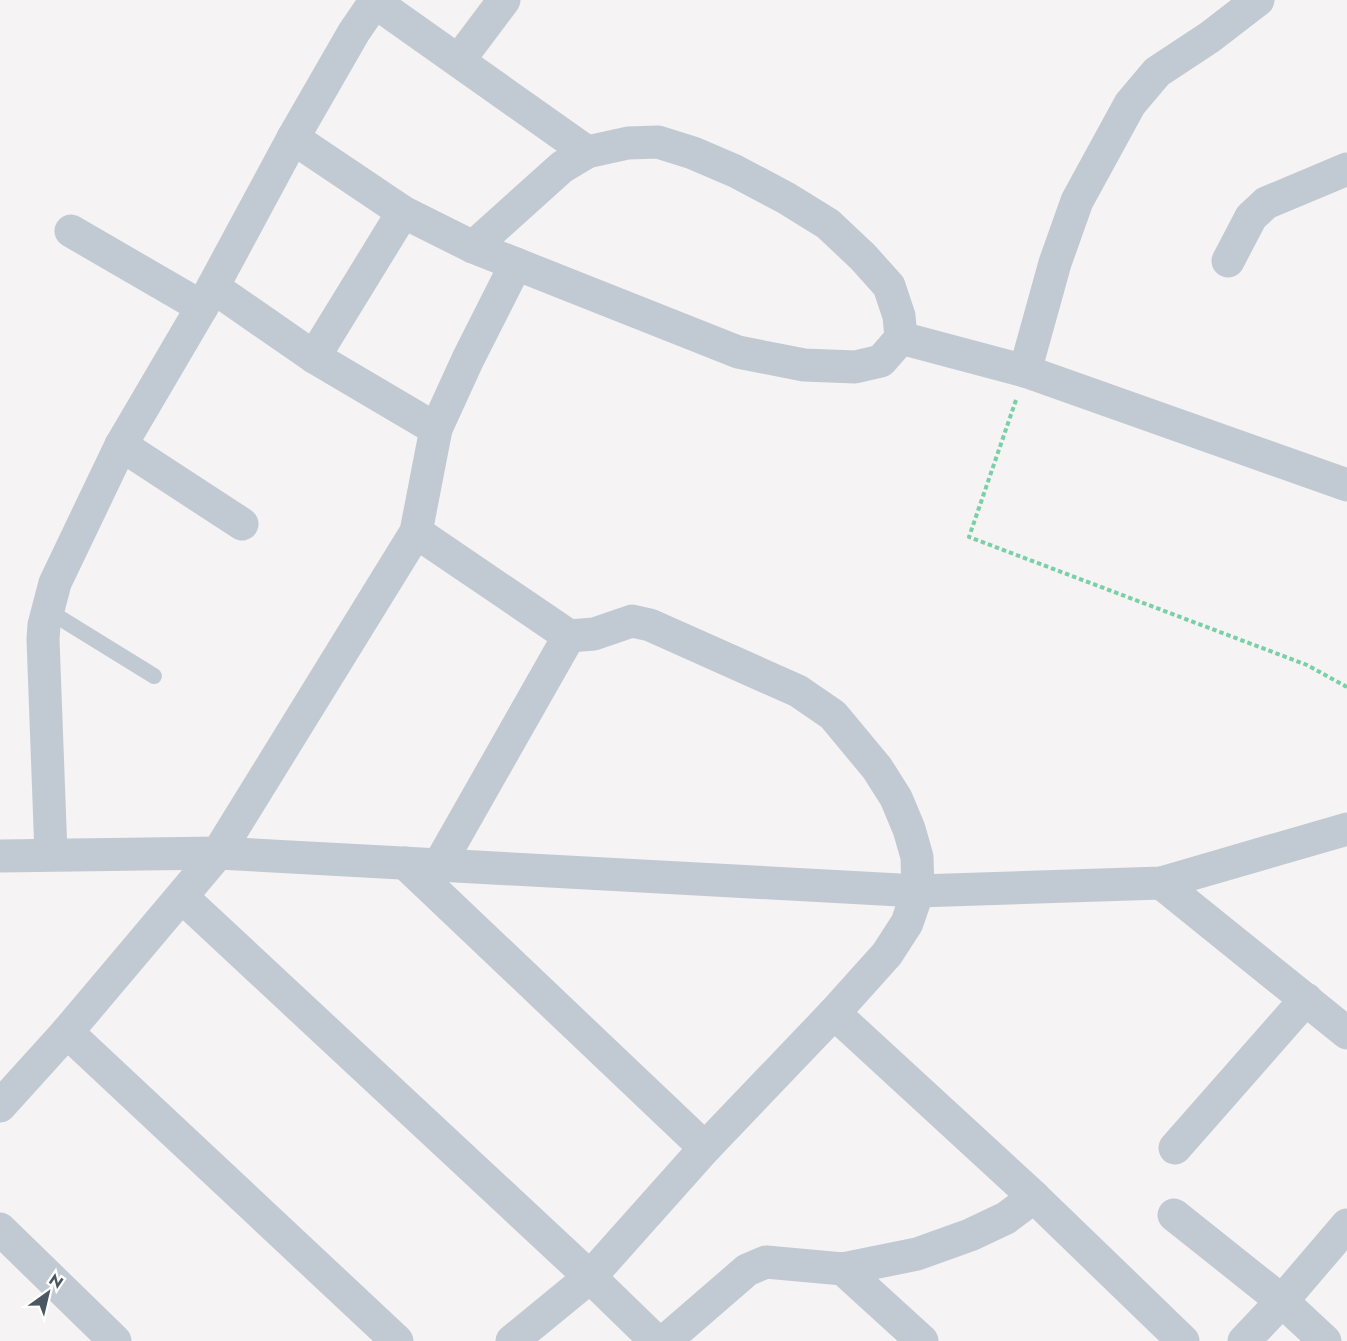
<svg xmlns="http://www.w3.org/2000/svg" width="1347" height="1341" viewBox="0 0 1347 1341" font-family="Jost,sans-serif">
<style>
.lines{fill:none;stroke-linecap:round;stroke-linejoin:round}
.path{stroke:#7ad0a6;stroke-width:4;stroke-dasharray:4.5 3;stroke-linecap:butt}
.lane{stroke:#c1cad2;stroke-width:16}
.street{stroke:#c1cad2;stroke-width:33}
</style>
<rect width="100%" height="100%" fill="#f5f3f3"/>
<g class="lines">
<path class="path" d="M 1016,400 L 969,537 L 1307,665 L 1347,687"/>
<path class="lane" d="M 47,610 L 154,676"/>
<g class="street">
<path d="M 375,2 L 587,152"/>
<path d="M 459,60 L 504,0"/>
<path d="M 293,138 L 403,212 L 473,247 L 738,352 L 804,365 L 855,367 L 881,361 L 901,338"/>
<path d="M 71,231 L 202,307"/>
<path d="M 473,247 L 562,167 L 587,152 L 628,143 L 658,142 L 693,153 L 735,171 L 786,198 L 828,224 L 863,257 L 889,286 L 899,316 L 901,338 L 1025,371 L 1347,485"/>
<path d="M 1228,261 L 1251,217 L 1266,203 L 1347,169"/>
<path d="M 213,287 L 314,357 L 436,429"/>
<path d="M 314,357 L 403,212"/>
<path d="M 1025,371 L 1055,263 L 1077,201 L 1130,104 L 1157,72 L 1210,37 L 1258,0"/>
<path d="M 121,445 L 242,524"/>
<path d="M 416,532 L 569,636 L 594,634 L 632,621 L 650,625 L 798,691 L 833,715 L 877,768 L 896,798 L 909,829 L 917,857 L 918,891 L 907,923 L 887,954 L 834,1013 L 705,1148 L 590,1277 L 512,1341"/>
<path d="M 51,854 L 43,639 L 44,625 L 55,583 L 121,445 L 202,307 L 293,138 L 354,32 L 376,0"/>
<path d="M 0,856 L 218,853 L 918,891 L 1161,883 L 1347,829"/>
<path d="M 405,863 L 705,1148"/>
<path d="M 439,865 L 569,636"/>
<path d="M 1161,883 L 1347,1033"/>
<path d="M 182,897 L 590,1277 L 656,1341"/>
<path d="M 834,1013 L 1034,1197 L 1183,1341"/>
<path d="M 67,1032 L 397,1341"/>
<path d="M 0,1106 L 67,1032 L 218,853 L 416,532 L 436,429 L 468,359 L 516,264"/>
<path d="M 1175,1148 L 1306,999"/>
<path d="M 1174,1215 L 1282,1301 L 1325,1341"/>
<path d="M 0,1229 L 115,1341"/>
<path d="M 843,1269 L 922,1341"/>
<path d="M 665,1341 L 747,1270 L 766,1262 L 843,1269 L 917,1254 L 970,1235 L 1006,1218 L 1034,1197"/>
<path d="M 1244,1341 L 1282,1301 L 1347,1225"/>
</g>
</g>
<g transform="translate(48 1293) rotate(34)" stroke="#ffffff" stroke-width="4.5" paint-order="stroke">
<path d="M0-4.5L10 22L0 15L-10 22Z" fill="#4a5661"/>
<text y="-9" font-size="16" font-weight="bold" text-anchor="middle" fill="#4a5661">N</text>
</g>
</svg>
